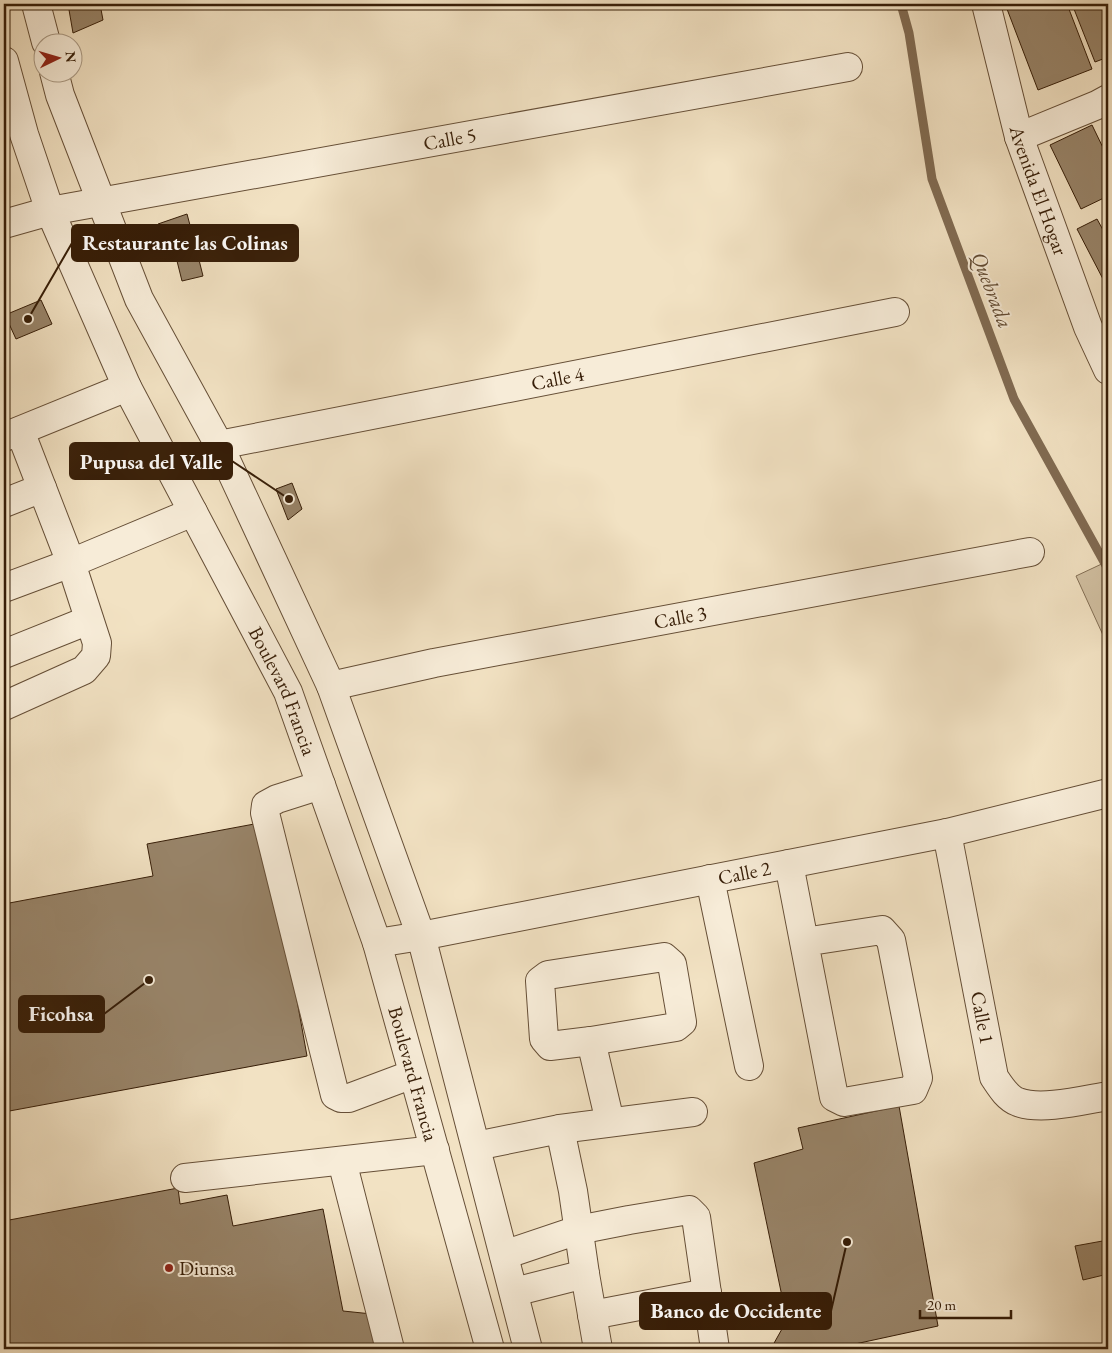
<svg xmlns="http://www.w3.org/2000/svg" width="1112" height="1353" viewBox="0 0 1112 1353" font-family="'EB Garamond',serif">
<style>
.green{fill:#d2c1a3;stroke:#847056}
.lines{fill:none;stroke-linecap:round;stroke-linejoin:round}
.stream{stroke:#816b52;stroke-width:9}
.building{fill:#988469;stroke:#371e08}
.minor-casing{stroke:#664f37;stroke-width:30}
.minor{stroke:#f7ecd8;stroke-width:28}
.poi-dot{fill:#8f2418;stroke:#f7ecd8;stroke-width:2}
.labels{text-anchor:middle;stroke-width:4;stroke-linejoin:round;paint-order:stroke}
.street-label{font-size:20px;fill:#371e08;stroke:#f7ecd8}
.poi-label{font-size:20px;fill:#371e08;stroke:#f7ecd8;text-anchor:start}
.water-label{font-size:21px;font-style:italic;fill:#624b33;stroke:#f7ecd8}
.leader{fill:none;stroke:#371e08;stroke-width:2}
.callout-dot{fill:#371e08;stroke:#f7ecd8;stroke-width:2}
.callout{fill:#371e08;stroke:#371e08;stroke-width:2}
.callout-label{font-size:21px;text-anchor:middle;font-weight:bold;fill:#fff}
</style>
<rect width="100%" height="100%" fill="#f2e2c3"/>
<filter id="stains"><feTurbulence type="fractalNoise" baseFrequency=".004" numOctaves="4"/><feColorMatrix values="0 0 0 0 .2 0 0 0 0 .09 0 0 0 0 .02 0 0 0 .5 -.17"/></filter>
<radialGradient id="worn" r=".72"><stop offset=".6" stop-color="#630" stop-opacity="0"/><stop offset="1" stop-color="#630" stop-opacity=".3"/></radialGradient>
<path class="green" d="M 1108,561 L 1108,646 L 1076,576 Z"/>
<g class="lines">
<path class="stream" d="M 901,4 L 909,33 L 932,179 L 1014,399 L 1108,569"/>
</g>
<g class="building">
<path d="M 68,4 L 100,4 L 103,20 L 73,33 Z"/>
<path d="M 1022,4 L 1067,4 L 1092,69 L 1038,90 L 1007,9 Z"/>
<path d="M 1072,4 L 1108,4 L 1108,57 L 1095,62 Z"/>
<path d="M 1092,125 L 1108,158 L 1108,196 L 1081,209 L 1050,145 Z"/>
<path d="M 187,214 L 194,240 L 173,245 L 149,254 L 148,238 L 158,224 Z"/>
<path d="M 1097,219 L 1108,239 L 1108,278 L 1104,281 L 1077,229 Z"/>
<path d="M 194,240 L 203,276 L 182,281 L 173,245 Z"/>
<path d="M 41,300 L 52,324 L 16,339 L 5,315 Z"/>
<path d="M 292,483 L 302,509 L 288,520 L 276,489 Z"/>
<path d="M 265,822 L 307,1056 L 4,1112 L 4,904 L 153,876 L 147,844 Z"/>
<path d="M 899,1106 L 938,1326 L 832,1349 L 780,1349 L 773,1345 L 787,1320 L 754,1163 L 803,1149 L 798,1128 Z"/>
<path d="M 178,1188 L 180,1204 L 227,1195 L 233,1226 L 323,1209 L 343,1311 L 372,1314 L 378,1349 L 4,1349 L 4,1221 Z"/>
<path d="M 1108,1240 L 1108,1274 L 1083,1280 L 1075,1246 Z"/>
</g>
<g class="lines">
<g class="minor-casing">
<g id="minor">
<path d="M 36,4 L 46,42"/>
<path id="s1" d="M 986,4 L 1019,137 L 1088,327 L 1108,370"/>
<path id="s2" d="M 4,61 L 24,134 L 50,211 L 127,387 L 288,692 L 377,943 L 490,1349"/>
<path d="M 54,72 L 60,95 L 139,299 L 219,445 L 331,686 L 421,936 L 528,1349"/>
<path d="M 1019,137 L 1097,105 L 1108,99"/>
<path id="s3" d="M 4,224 L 50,211 L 848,67"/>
<path d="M 4,437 L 127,387"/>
<path id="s4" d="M 219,445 L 895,312"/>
<path d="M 4,503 L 42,488"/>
<path d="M 4,588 L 71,563 L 193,512"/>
<path d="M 4,654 L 89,620"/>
<path id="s5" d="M 331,686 L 434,663 L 1030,552"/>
<path d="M 4,706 L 84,670 L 96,656 L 97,643 L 71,563 L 20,431"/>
<path d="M 321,785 L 277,799 L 266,805 L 265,813 L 335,1095 L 341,1098 L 349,1098 L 413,1074"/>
<path id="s6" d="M 947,833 L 994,1077 C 1000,1086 1007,1098 1018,1102 C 1041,1111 1084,1100 1108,1096"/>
<path d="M 789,864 L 834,1097 L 844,1102 L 913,1090 L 918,1078 L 891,940 L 882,930 L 804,942"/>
<path d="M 710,879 L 749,1066"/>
<path id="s7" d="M 377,943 L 421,936 L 947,833 L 1108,793"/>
<path d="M 664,957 L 672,964 L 682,1022 L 676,1027 L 591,1041 L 550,1046 L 544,1039 L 540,981 L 548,975 Z"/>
<path d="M 591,1041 L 610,1122"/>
<path d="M 560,1129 L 573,1191 L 585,1274 L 598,1349"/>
<path d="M 476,1146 L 560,1129 L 693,1112"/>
<path d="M 342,1161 L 390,1349"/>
<path d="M 185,1178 L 435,1150"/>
<path d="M 504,1255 L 578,1230 L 629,1220 L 689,1210 L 696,1217 L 715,1349"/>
<path d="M 514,1292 L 585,1274"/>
<path d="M 592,1315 L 707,1293"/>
</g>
</g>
<use href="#minor" class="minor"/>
</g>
<circle class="poi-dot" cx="169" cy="1268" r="5"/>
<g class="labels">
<g class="street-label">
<text dy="7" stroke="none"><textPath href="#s3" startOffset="454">Calle 5</textPath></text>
<text dy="7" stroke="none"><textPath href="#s1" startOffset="194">Avenida El Hogar</textPath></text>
<text dy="7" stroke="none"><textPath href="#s4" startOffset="345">Calle 4</textPath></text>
<text dy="7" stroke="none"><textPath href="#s5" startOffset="356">Calle 3</textPath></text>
<text dy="7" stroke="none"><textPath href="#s2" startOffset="691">Boulevard Francia</textPath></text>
<text dy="7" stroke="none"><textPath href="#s7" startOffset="374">Calle 2</textPath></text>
<text dy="7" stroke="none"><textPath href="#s6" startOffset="188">Calle 1</textPath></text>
<text dy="7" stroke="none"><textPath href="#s2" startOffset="1096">Boulevard Francia</textPath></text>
</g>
<g class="poi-label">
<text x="179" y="1275">Diunsa</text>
</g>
<g class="water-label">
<text transform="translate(992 290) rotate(69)" y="7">Quebrada</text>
</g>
</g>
<path class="leader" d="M28 319L72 243M289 499L232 461M149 980L104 1014M847 1242L831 1311"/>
<g class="callout-dot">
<circle cx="28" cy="319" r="5"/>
<circle cx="289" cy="499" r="5"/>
<circle cx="149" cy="980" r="5"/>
<circle cx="847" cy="1242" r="5"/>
</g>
<g class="callout">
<rect x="72" y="225" width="226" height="36" rx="5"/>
<rect x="70" y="443" width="162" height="36" rx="5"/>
<rect x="19" y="996" width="85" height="36" rx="5"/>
<rect x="640" y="1293" width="191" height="36" rx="5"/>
</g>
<g class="callout-label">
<text x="185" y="250">Restaurante las Colinas</text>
<text x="151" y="469">Pupusa del Valle</text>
<text x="61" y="1021">Ficohsa</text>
<text x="736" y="1318">Banco de Occidente</text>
</g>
<rect width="1112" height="1353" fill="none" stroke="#f2e2c3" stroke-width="20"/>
<rect x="5" y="5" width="1102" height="1343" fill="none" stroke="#371e08" stroke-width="2.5"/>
<rect x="10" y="10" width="1092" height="1333" fill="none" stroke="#371e08"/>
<g transform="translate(58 58) rotate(85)"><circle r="24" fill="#f7ecd8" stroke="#aa9a85"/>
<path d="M0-4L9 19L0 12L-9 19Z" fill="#8f2418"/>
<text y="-8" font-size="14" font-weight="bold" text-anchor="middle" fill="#371e08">N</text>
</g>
<path d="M920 1310v8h91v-8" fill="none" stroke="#371e08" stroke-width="2.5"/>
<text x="927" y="1310" font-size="15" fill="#371e08" stroke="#f7ecd8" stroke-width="4" paint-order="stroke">20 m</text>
<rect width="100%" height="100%" filter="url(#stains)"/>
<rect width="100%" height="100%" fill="url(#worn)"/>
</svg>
